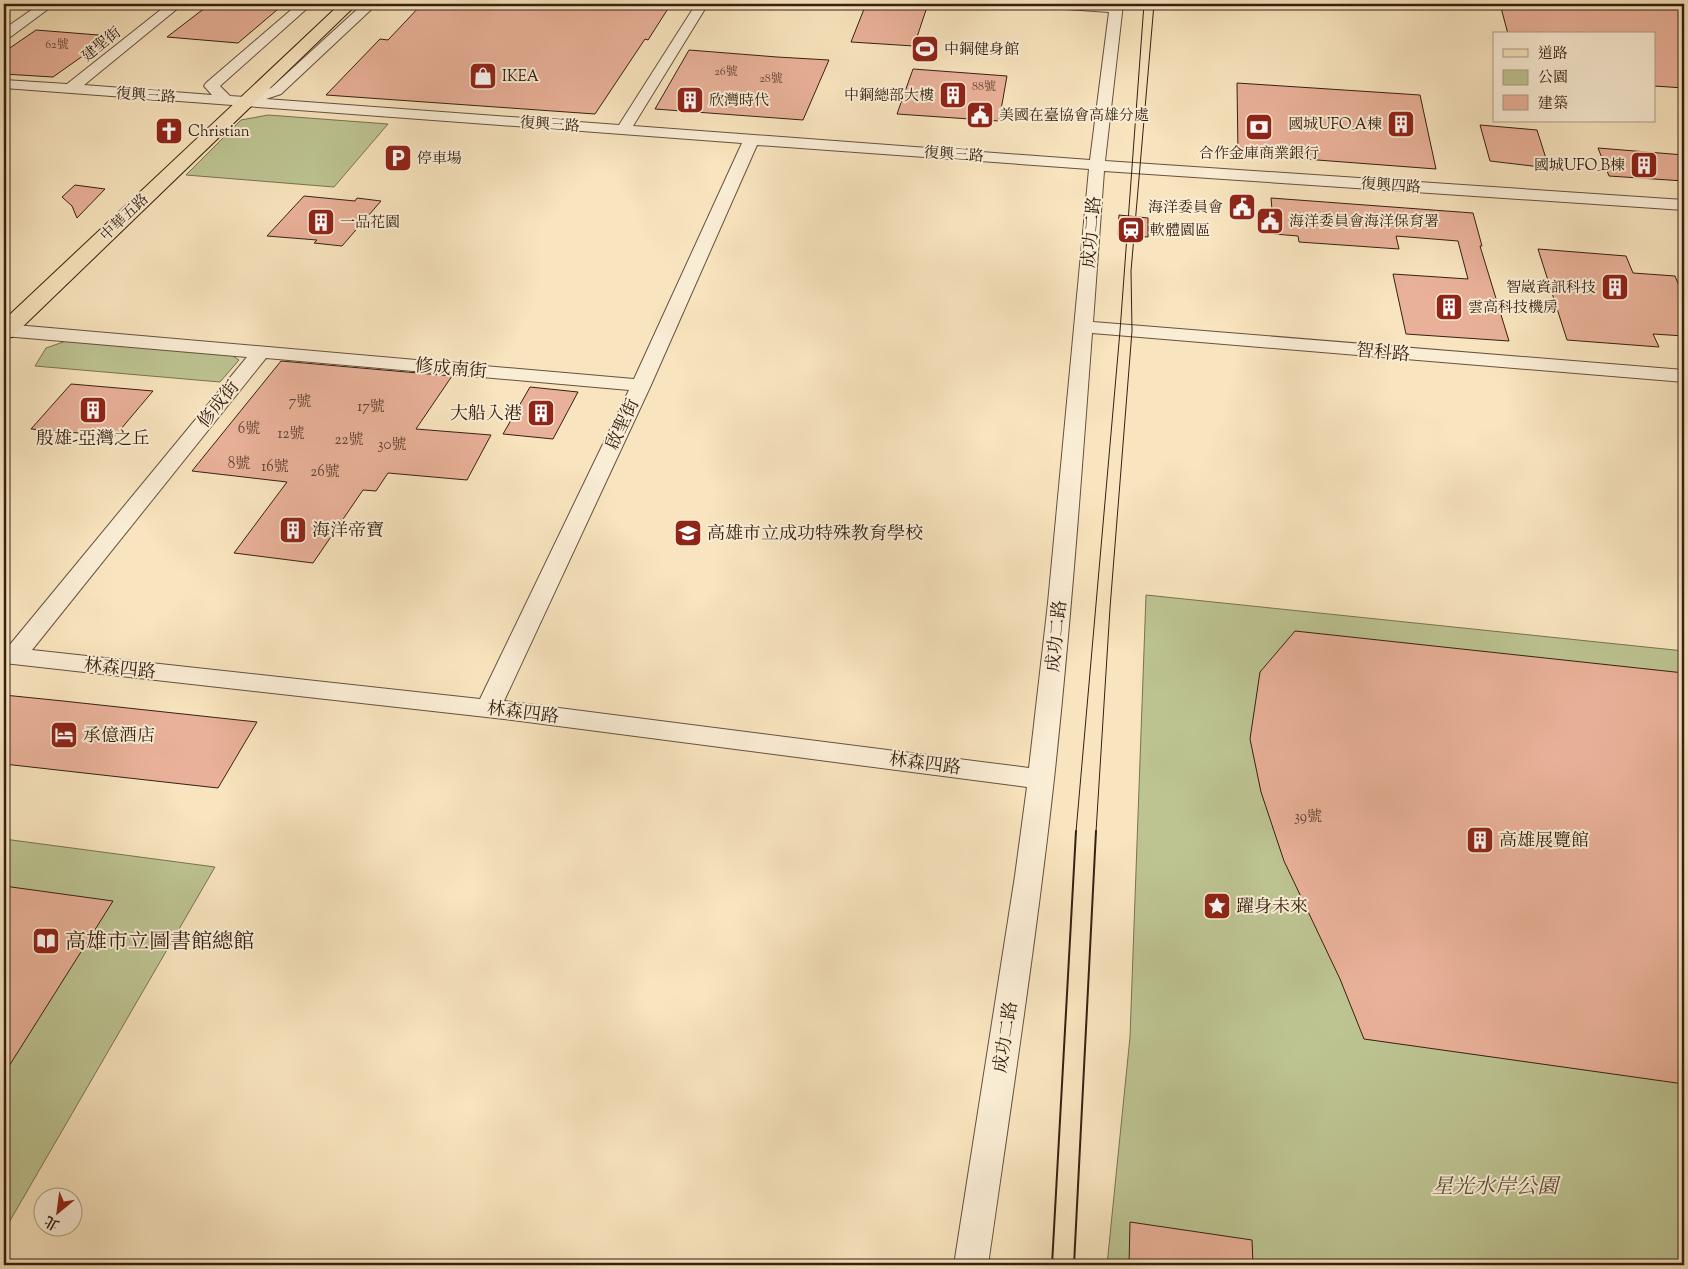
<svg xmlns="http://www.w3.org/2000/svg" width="1688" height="1269" viewBox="0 0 1688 1269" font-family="'Sorts Mill Goudy','Noto Serif TC',serif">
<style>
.green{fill:#bdc492;stroke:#7a7252}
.building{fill:#e9b199;stroke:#362012}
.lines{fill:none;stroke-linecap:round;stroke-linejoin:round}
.minor-casing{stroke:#66513d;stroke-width:2}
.major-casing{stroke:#362012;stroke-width:2}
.minor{fill:#faedd5;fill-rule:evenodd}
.major{fill:#f8e4be;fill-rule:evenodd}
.tram-far1{stroke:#362012;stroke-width:1}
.tram{stroke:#362012;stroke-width:2}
.labels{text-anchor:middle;stroke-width:4;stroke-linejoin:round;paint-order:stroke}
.far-number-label{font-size:12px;fill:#634434}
.far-street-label{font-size:15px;fill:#362012;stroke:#faedd5}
.far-poi-label{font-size:15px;fill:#362012;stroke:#faedd5;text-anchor:start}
.number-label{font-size:15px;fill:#634434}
.street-label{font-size:18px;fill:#362012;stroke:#faedd5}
.poi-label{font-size:18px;fill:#362012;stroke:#faedd5;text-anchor:start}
.near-poi-label{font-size:21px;fill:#362012;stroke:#faedd5;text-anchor:start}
.near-park-label{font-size:21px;font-style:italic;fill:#5e5138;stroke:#faedd5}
</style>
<rect width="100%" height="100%" fill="#f8e4be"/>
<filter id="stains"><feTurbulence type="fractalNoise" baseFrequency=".004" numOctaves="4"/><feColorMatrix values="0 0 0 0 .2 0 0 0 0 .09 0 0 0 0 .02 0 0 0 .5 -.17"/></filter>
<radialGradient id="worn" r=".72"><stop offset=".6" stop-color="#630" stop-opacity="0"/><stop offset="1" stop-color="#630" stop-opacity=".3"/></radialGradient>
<g class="green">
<path d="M 268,115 L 388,124 L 334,187 L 186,175 L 241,120 Z"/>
<path d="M 69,340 L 230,354 L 239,360 L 220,382 L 35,366 L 46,348 Z"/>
<path d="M 1146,595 L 1684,651 L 1684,1265 L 1107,1265 L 1130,1037 Z"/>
<path d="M 4,839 L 215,867 L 4,1231 Z"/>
</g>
<g class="building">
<path d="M 210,4 L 284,4 L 238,43 L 167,37 Z"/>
<path d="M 422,4 L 671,4 L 648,40 L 645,39 L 595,114 L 326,95 L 380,39 L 388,40 Z"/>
<path d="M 866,4 L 928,4 L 914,46 L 851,42 Z"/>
<path d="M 1500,4 L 1647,4 L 1684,6 L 1684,88 L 1654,86 L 1654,34 L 1508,34 Z"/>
<path d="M 36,30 L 111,36 L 53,77 L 4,74 L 4,52 Z"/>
<path d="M 689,50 L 777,57 L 829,60 L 803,120 L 655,109 Z"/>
<path d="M 913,69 L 1007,76 L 999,121 L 897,114 Z"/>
<path d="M 1237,83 L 1420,95 L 1436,169 L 1238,154 Z"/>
<path d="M 1480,125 L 1537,130 L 1549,168 L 1490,161 Z"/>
<path d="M 1598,148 L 1684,155 L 1684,181 L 1609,176 Z"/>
<path d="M 75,185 L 105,189 L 77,218 L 72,206 L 62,197 Z"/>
<path d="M 304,196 L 355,201 L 357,198 L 381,201 L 342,246 L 314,243 L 317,240 L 267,236 Z"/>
<path d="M 1271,198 L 1473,213 L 1482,246 L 1480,246 L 1509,341 L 1406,334 L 1393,274 L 1468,279 L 1458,241 L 1396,236 L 1399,249 L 1299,242 L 1298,236 L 1274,234 Z"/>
<path d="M 1119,215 L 1148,218 L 1148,237 L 1118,235 Z"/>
<path d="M 1538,249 L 1626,256 L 1633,273 L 1675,276 L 1684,298 L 1684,336 L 1653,334 L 1659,347 L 1567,340 Z"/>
<path d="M 281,361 L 452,376 L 416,429 L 491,435 L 467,480 L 388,473 L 376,491 L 363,490 L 313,563 L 234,553 L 287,482 L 192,471 Z"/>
<path d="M 71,384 L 153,391 L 115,436 L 31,429 Z"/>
<path d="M 530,387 L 578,392 L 553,439 L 503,434 Z"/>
<path d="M 1295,631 L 1684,673 L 1684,1084 L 1364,1039 L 1340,979 L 1284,861 L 1261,792 L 1250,739 L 1260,672 Z"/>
<path d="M 4,695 L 63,701 L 257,722 L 218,788 L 4,764 Z"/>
<path d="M 4,886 L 113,901 L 4,1074 Z"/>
<path d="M 1130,1222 L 1252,1240 L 1253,1265 L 1129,1265 Z"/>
</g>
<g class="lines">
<g class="minor-casing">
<g id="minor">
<path d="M 40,4 L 55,4 L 9,38 L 4,39 L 4,29 Z"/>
<path d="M 168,4 L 183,4 L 84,85 L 212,95 L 204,86 L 206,83 L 298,4 L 312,4 L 220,86 L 230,96 L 245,97 L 271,88 L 363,4 L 377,4 L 281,94 L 266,99 L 619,125 L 696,4 L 708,4 L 633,126 L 1090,160 L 1109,12 L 1052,8 L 1045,4 L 1123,4 L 1105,161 L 1684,200 L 1684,210 L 1104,171 L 1093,322 L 1684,370 L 1684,382 L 1092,333 C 1081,482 1070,631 1054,779 C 1036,942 1011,1103 988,1265 L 954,1265 L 1015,876 L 1027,787 L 504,719 L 4,663 L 4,647 L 8,647 L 247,357 L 4,336 L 4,324 L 634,379 L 742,143 L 4,88 L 4,80 L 67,84 ZM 757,145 L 1089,169 L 1048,603 L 1029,768 L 504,701 L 651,385 ZM 266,358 L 629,390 L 480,699 L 32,650 Z"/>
</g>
</g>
<g class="major-casing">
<path id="major" d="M 340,4 L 357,4 L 12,337 L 4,338 L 4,320 Z"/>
</g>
<use href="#minor" class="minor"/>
<use href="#major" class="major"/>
<g class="tram-far1">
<path d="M 1076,832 L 1120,331 L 1144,4"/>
<path d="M 1096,832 L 1110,608 L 1132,331 L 1131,271 L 1154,4"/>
</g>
<g class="tram">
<path d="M 1052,1265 L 1076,831"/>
<path d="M 1074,1265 L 1096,831"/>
</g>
</g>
<defs>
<g id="stadium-square" transform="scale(1.4375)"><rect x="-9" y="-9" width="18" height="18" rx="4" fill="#8f2418" stroke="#faedd5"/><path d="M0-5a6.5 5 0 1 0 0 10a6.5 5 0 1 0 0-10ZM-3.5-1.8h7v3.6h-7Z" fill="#fff"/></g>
<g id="shop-square" transform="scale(1.4375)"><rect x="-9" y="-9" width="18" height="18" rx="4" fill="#8f2418" stroke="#faedd5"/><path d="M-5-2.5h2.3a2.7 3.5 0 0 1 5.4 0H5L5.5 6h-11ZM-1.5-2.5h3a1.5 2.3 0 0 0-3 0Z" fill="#fff"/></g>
<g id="building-square" transform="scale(1.4375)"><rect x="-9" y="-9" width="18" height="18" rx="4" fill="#8f2418" stroke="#faedd5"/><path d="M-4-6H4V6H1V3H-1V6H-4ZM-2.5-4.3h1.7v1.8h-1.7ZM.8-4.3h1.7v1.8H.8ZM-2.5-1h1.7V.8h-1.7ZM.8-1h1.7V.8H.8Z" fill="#fff"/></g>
<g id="civic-square" transform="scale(1.4375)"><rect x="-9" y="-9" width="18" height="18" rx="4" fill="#8f2418" stroke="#faedd5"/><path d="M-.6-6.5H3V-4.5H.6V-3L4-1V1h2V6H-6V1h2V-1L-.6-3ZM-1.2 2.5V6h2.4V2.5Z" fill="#fff"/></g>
<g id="bank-square" transform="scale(1.4375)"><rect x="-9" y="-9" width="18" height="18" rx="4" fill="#8f2418" stroke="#faedd5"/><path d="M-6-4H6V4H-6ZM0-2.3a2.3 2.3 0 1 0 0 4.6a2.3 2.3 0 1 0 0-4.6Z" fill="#fff"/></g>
<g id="church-square" transform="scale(1.4375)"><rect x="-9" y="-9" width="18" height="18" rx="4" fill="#8f2418" stroke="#faedd5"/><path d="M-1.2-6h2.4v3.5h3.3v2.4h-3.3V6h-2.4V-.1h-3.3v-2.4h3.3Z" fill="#fff"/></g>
<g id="parking-square" transform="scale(1.4375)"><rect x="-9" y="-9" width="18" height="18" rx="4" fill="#8f2418" stroke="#faedd5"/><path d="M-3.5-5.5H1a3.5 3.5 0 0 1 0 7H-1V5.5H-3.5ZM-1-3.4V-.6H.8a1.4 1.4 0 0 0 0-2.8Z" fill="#fff"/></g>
<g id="station-square" transform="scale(1.4375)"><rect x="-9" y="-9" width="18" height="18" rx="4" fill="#8f2418" stroke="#faedd5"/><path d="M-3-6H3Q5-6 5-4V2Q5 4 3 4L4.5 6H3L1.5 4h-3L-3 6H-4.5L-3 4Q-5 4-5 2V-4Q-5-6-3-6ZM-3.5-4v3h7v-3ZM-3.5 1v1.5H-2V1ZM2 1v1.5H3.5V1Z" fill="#fff"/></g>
<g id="school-square" transform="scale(1.4375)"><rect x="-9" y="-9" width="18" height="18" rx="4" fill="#8f2418" stroke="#faedd5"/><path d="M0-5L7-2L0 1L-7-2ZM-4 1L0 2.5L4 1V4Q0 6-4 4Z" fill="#fff"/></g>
<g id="hotel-square" transform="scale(1.4375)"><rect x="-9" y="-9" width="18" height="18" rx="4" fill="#8f2418" stroke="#faedd5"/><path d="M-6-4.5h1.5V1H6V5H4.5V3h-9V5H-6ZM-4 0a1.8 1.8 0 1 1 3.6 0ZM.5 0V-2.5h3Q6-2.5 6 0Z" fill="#fff"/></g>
<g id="sight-square" transform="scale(1.4375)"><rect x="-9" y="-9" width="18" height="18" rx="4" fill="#8f2418" stroke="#faedd5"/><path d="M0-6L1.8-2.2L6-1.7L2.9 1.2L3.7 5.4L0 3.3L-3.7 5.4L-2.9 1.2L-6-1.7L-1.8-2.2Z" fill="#fff"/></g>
<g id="library-square" transform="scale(1.4375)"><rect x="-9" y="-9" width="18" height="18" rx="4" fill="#8f2418" stroke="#faedd5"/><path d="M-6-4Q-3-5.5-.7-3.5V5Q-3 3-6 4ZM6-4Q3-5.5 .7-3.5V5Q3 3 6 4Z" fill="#fff"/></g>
</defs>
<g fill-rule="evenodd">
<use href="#stadium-square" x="925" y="49"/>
<use href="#shop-square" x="483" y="76"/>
<use href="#building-square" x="953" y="95"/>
<use href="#building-square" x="690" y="100"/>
<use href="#civic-square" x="980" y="115"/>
<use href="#building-square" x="1401" y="124"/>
<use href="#bank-square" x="1259" y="127"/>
<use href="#church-square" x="169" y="131"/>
<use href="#parking-square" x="398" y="158"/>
<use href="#building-square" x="1644" y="165"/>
<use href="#civic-square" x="1242" y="207"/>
<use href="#civic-square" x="1270" y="221"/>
<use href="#building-square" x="321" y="222"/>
<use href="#station-square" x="1131" y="230"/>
<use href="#building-square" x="1615" y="287"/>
<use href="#building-square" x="1449" y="307"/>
<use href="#building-square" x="93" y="410"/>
<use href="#building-square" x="541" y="413"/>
<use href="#building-square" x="293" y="530"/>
<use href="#school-square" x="688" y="533"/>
<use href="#hotel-square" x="64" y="735"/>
<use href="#building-square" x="1480" y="840"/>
<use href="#sight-square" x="1217" y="906"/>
<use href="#library-square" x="46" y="941"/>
</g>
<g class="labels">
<g class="far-number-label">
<text x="57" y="48">62號</text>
<text x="726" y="75">26號</text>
<text x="771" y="82">28號</text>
<text x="984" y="90">88號</text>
</g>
<g class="far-street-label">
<text transform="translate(101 44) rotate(-39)" y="5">建聖街</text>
<text transform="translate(146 95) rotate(4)" y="5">復興三路</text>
<text transform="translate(550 124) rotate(4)" y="5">復興三路</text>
<text transform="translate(954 154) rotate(4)" y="5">復興三路</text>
<text transform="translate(1391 185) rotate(4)" y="5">復興四路</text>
<text transform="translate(124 217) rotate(-44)" y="5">中華五路</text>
</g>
<g class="far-poi-label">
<text x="944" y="54">中鋼健身館</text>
<text x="502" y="81">IKEA</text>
<text x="934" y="100" text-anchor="end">中鋼總部大樓</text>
<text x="709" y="105">欣灣時代</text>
<text x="999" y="120">美國在臺協會高雄分處</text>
<text x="1382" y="129" text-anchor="end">國城UFO_A棟</text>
<text x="188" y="136">Christian</text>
<text x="1259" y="158" text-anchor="middle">合作金庫商業銀行</text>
<text x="417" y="163">停車場</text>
<text x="1625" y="170" text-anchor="end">國城UFO_B棟</text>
<text x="1223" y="212" text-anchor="end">海洋委員會</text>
<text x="1289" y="226">海洋委員會海洋保育署</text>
<text x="340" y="227">一品花園</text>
<text x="1150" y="235">軟體園區</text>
<text x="1596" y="292" text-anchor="end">智崴資訊科技</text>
<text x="1468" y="312">雲高科技機房</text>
</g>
<g class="number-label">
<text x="300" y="406">7號</text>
<text x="371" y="411">17號</text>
<text x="249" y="433">6號</text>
<text x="291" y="438">12號</text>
<text x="349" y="444">22號</text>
<text x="392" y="449">30號</text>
<text x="239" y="468">8號</text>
<text x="275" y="471">16號</text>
<text x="325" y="476">26號</text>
<text x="1308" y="821">39號</text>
</g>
<g class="street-label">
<text transform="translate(1091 232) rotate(-85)" y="6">成功二路</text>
<text transform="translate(1383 352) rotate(5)" y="6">智科路</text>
<text transform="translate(451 368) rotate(5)" y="6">修成南街</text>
<text transform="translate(218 404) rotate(-51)" y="6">修成街</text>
<text transform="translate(622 424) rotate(-65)" y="6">啟聖街</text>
<text transform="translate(1056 636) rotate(-84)" y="6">成功二路</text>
<text transform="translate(120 668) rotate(6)" y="6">林森四路</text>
<text transform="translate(523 712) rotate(7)" y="6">林森四路</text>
<text transform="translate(925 763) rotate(7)" y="6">林森四路</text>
<text transform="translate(1005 1037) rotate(-81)" y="6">成功二路</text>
</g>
<g class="poi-label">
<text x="522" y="419" text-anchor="end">大船入港</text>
<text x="93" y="444" text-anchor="middle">殷雄-亞灣之丘</text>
<text x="312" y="536">海洋帝寶</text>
<text x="707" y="539">高雄市立成功特殊教育學校</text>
<text x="83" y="741">承億酒店</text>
<text x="1499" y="846">高雄展覽館</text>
<text x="1236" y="912">躍身未來</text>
</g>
<g class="near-poi-label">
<text x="65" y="948">高雄市立圖書館總館</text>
</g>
<g class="near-park-label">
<text x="1495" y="1193">星光水岸公園</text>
</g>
</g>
<rect width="1688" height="1269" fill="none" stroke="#f8e4be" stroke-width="20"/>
<rect x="5" y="5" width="1678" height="1259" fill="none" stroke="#362012" stroke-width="2.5"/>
<rect x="10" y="10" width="1668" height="1249" fill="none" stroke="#362012"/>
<rect x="1493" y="32" width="162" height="90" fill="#faedd5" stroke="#ac9b87"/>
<rect x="1503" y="49" width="25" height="8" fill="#f8e4be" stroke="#ac9b87"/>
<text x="1538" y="58" font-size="15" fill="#362012">道路</text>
<rect x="1503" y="70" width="25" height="15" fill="#bdc492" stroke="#ac9b87"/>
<text x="1538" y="82" font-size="15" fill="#362012">公園</text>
<rect x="1503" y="95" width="25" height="15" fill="#e9b199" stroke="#ac9b87"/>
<text x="1538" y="108" font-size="15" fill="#362012">建築</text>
<g transform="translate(58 1212) rotate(209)"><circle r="24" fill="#faedd5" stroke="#ac9b87"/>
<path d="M0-4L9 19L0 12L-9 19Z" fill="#8f2418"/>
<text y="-8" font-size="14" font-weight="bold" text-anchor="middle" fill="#362012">北</text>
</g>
<rect width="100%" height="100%" filter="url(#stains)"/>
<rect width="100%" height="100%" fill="url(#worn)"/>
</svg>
